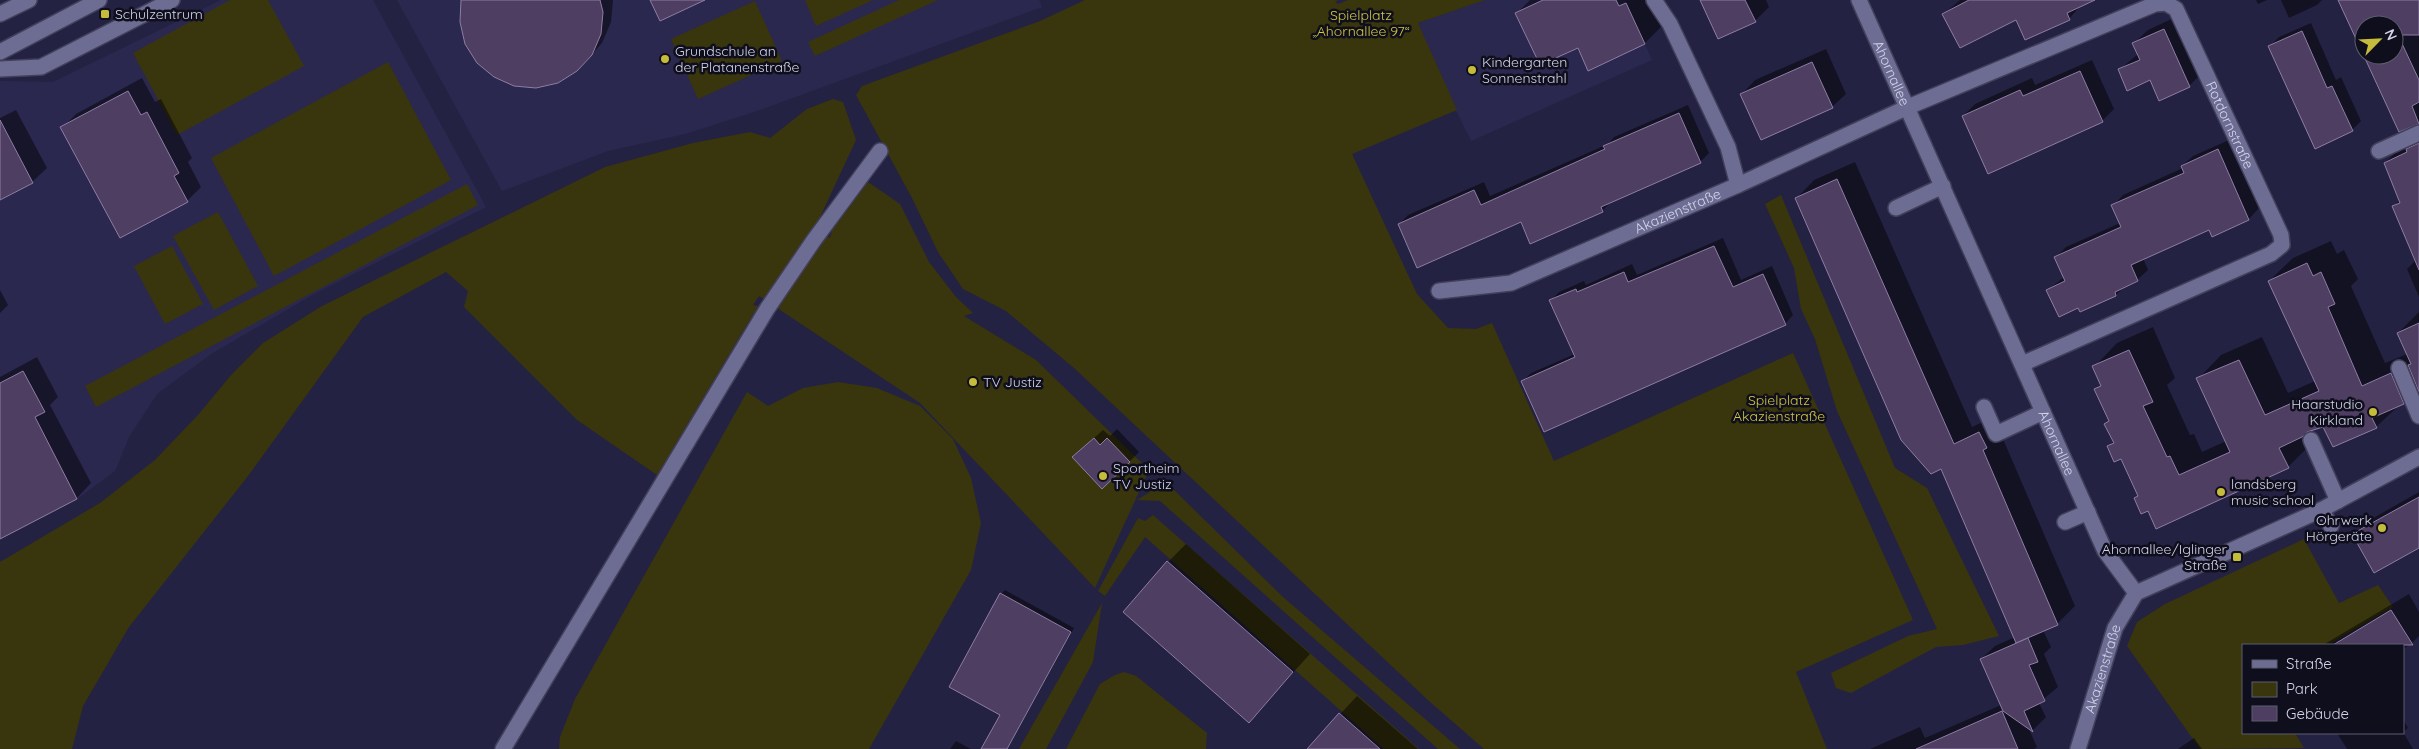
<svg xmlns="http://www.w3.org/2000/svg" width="2419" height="749" viewBox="0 0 2419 749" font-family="Quicksand,sans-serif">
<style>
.built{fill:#2b2850}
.green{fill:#39350d}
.shadow{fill:#0007}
.building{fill:#4e3e61;stroke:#8e7da4;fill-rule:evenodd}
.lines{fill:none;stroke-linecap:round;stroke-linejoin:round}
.minor-casing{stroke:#413f5a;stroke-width:18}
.minor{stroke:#6d6d94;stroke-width:15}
.poi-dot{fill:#c6bc3c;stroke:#0e0e1c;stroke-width:2}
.labels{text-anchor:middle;stroke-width:5;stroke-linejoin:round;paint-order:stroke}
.poi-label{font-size:14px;fill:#d3d4ea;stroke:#0e0e1c;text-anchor:start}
.park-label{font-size:14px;fill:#d1c640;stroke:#0e0e1c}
.street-label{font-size:14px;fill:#d3d4ea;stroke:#0e0e1c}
</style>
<rect width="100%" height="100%" fill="#242243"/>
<g class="built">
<path d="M 221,0 L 373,0 L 486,207 L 314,294 L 211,354 L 157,394 L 129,437 L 115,471 L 77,499 L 0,539 L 0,81 L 53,82 Z"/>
<path d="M 397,0 L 1039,0 L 1042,7 L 757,111 L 685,134 L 608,151 L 502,191 Z"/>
<path d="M 1485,0 L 1625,0 L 1652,60 L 1471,141 L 1456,110 L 1352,154 L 1418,23 Z"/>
</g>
<g class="green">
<path d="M 230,0 L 268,0 L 304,66 L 177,135 L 133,53 Z"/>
<path d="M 805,0 L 873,0 L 816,26 Z"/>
<path d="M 899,0 L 938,0 L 815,56 L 808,42 Z"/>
<path d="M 1085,0 L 1338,0 L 1335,2 L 1338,4 L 1348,0 L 1485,0 L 1418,23 L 1457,110 L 1352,154 L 1417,294 L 1448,328 L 1476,329 L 1492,323 L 1554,461 L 1793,353 L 1913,620 L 1796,672 L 1827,749 L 1484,749 L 1429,701 L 1074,368 L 1006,311 L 963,289 L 938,252 L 912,198 L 856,95 L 862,86 L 1040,21 Z"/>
<path d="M 755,1 L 782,61 L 698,99 L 671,39 Z"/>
<path d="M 388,62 L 451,180 L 274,276 L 211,158 Z"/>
<path d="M 833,99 L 843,102 L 856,140 L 814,230 L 830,238 L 832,230 L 868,182 L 900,204 L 929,262 L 956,297 L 973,313 L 964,316 L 1036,360 L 1149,470 L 1095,588 L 920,403 L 759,296 L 753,305 L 758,306 L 657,475 L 577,420 L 464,307 L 468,291 L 446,272 L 363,317 L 248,476 L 129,627 L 83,706 L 72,749 L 0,749 L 0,562 L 100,503 L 155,460 L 198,415 L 232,374 L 263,343 L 322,306 L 605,167 L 693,143 L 750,132 L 770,138 L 807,109 Z"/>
<path d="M 467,184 L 478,205 L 96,407 L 85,386 Z"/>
<path d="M 1781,195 L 1895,468 L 1927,488 L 1999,636 L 1963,645 L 1936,647 L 1851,693 L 1836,688 L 1831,673 L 1908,636 L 1937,629 L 1837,411 L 1815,339 L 1801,309 L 1794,268 L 1765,204 Z"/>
<path d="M 218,212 L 258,286 L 214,310 L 173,236 Z"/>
<path d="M 172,246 L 203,304 L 165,324 L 134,266 Z"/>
<path d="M 838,382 L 877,388 L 920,406 L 953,439 L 971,478 L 981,523 L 971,570 L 869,749 L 559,749 L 560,737 L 575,699 L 747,392 L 768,406 L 803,388 Z"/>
<path d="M 1166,482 L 1283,597 L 1460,749 L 1438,749 L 1160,501 L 1137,500 Z"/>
<path d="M 1153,515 L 1419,749 L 1384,749 L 1145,537 L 1105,596 L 1098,591 L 1138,518 L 1145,521 Z"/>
<path d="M 2304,539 L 2339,603 L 2378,585 L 2393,607 L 2328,645 L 2243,645 L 2243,733 L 2295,733 L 2304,748 L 2200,749 L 2127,646 L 2137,622 L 2165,604 Z"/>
<path d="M 1102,603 L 1093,662 L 1046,749 L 1019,749 Z"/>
<path d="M 1124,672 L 1136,676 L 1207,733 L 1206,749 L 1066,749 L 1100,684 L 1115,675 Z"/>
</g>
<g class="shadow">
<path d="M 463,0 L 613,0 L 611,22 L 602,43 L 588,59 Z"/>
<path d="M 1530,0 L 1650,0 L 1662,26 L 1645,43 L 1578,46 L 1517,13 Z"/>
<path d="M 1701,0 L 1766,0 L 1769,7 L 1755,21 Z"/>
<path d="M 1960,0 L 2092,0 L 2081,5 L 2069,19 L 1944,14 Z"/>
<path d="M 2256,0 L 2267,0 L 2258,4 Z"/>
<path d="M 2281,0 L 2322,0 L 2317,5 L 2289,18 Z"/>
<path d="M 2339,0 L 2395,0 L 2419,5 L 2419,123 L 2399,130 L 2365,55 L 2394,55 L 2394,25 L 2364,25 L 2364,54 Z"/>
<path d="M 2178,16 L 2203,72 L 2189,86 L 2119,70 L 2138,54 L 2134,43 L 2148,30 Z"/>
<path d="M 2311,23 L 2336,80 L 2341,77 L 2361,121 L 2352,130 L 2270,46 L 2279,37 Z"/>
<path d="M 1826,49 L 1846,94 L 1832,107 L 1742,94 L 1755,80 Z"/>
<path d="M 2092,60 L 2114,109 L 2102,121 L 1963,116 L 1975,104 L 2032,78 L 2035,85 Z"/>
<path d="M 142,78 L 155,102 L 161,99 L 192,158 L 188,162 L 201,187 L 187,201 L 62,128 L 76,114 Z"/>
<path d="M 1688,105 L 1709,153 L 1700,162 L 1612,201 L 1602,211 L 1522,220 L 1399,224 L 1408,215 L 1484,182 L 1490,196 L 1608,144 L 1614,137 Z"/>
<path d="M 16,110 L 47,168 L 32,182 L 0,199 L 0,118 Z"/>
<path d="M 2419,135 L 2419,297 L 2407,269 L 2416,260 L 2393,207 L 2400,200 L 2385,163 L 2408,140 Z"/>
<path d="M 2229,140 L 2259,208 L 2249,219 L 2213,235 L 2210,228 L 2143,258 L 2148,270 L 2137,280 L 2125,286 L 2116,295 L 2078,307 L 2048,290 L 2064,277 L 2056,257 L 2066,247 L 2120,223 L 2113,206 L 2123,195 L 2183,168 L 2182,166 L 2193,156 Z"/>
<path d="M 1855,162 L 1972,427 L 1997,415 L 2004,429 L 2000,432 L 2075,606 L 2057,624 L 2043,630 L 2051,647 L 2044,654 L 2058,687 L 2039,703 L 2046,717 L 2033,730 L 2028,727 L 2037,747 L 2034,749 L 1870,749 L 1920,727 L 1925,738 L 2001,705 L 1981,659 L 1995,646 L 2015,637 L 1942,467 L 1797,198 L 1814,180 Z"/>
<path d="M 1723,238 L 1741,280 L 1772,266 L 1793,315 L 1785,324 L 1523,381 L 1531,373 L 1575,354 L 1551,300 L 1559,292 L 1584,281 L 1586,285 L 1632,264 L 1637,275 Z"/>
<path d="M 2331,241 L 2337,254 L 2344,250 L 2358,279 L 2351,286 L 2385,363 L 2407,354 L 2398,333 L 2419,312 L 2419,387 L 2376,427 L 2324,426 L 2306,432 L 2311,444 L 2288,467 L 2149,509 L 2135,498 L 2139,495 L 2121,458 L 2108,447 L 2114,441 L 2106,424 L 2110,420 L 2096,389 L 2102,384 L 2094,367 L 2117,343 L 2153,327 L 2175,378 L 2167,385 L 2190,435 L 2194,434 L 2202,452 L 2226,441 L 2198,379 L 2221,355 L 2262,337 L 2288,393 L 2315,381 L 2269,281 L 2293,258 Z"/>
<path d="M 0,290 L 8,305 L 0,313 Z"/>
<path d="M 37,357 L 58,397 L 50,405 L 91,483 L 77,498 L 0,538 L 0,377 Z"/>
<path d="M 1117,429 L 1139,452 L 1129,462 L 1083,448 L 1103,430 L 1110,436 Z"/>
<path d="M 2419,492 L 2419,547 L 2354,534 L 2368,521 Z"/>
<path d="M 1186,544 L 1310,654 L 1249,721 L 1168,562 Z"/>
<path d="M 1005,590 L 1074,628 L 1007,749 L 982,749 L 1001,714 L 1001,594 Z"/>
<path d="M 2409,594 L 2419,612 L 2419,636 L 2411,644 L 2403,649 L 2403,645 L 2323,645 Z"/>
<path d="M 1357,696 L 1418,749 L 1308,749 Z"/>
<path d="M 2403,719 L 2408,728 L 2403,732 L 2413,749 L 2347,749 L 2337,733 L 2403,733 Z"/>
<path d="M 2194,738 L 2202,749 L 2178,749 Z"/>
<path d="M 956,741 L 971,749 L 950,749 Z"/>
</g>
<g class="building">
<path d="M 461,0 L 600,0 L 603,12 L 601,34 L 592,55 L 577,71 L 558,83 L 536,88 L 514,86 L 494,77 L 477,63 L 465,44 L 460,22 Z"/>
<path d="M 650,0 L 705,0 L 660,21 Z"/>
<path d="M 1543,0 L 1616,0 L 1619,6 L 1626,3 L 1645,44 L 1588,71 L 1578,48 L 1540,65 L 1515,13 Z"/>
<path d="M 1700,0 L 1745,0 L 1756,22 L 1718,39 Z"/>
<path d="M 1969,0 L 2095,0 L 2067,13 L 2070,20 L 2025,40 L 2016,20 L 1960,48 L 1942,14 Z"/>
<path d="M 2338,0 L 2419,0 L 2419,35 L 2398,35 L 2419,80 L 2419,102 L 2412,106 L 2419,124 L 2399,132 ZM 2364,25 L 2394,25 L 2394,55 L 2364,55 Z"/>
<path d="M 2164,29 L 2190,87 L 2159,101 L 2150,80 L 2127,91 L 2118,69 L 2140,60 L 2132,43 Z"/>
<path d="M 2302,31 L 2327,88 L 2332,86 L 2353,131 L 2315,149 L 2268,46 Z"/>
<path d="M 1812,62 L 1833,108 L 1761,140 L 1740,94 Z"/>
<path d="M 2080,71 L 2103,122 L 1988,174 L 1962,116 L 2020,90 L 2023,96 Z"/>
<path d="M 128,91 L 141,115 L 147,112 L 179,173 L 174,176 L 188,202 L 120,238 L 60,127 Z"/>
<path d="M 1679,113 L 1701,163 L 1601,207 L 1603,212 L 1530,244 L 1521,222 L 1417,268 L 1398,224 L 1474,190 L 1481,205 L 1605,149 L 1603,146 Z"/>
<path d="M 0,120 L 33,183 L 0,200 Z"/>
<path d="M 2419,143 L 2419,270 L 2392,206 L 2400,203 L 2384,163 L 2407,152 L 2406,149 Z"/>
<path d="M 2218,149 L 2249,220 L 2212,237 L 2209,230 L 2131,265 L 2138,281 L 2115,292 L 2116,296 L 2080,312 L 2078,308 L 2059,317 L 2046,290 L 2065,281 L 2054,257 L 2121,227 L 2111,205 L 2184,173 L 2181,166 Z"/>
<path d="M 1837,179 L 1954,444 L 1979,432 L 1987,448 L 1983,450 L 2058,625 L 2016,643 L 1941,469 L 1931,474 L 1901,440 L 1795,198 Z"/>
<path d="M 1714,246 L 1733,287 L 1763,274 L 1786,325 L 1544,432 L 1521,381 L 1575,357 L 1549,300 L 1576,289 L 1577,292 L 1624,272 L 1628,282 Z"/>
<path d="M 2307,263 L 2313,276 L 2321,272 L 2335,304 L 2328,307 L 2362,386 L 2391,373 L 2404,404 L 2372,418 L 2377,428 L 2333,447 L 2323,427 L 2307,432 L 2302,437 L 2279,448 L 2289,468 L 2156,529 L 2148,511 L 2141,514 L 2134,498 L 2138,496 L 2121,459 L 2114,462 L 2107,446 L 2114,443 L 2104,424 L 2109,421 L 2094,389 L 2101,386 L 2092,366 L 2129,350 L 2153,402 L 2143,406 L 2167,457 L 2170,456 L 2179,475 L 2230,452 L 2196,378 L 2239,360 L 2265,415 L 2319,391 L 2268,281 Z"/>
<path d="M 2419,323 L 2419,392 L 2408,365 L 2411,364 L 2397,333 Z"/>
<path d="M 23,371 L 45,412 L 35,417 L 77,499 L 0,539 L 0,383 Z"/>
<path d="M 1094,438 L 1100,445 L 1107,438 L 1130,462 L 1102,489 L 1072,457 Z"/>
<path d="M 2419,497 L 2419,548 L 2374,573 L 2352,534 Z"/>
<path d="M 1167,561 L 1293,672 L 1249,723 L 1123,612 Z"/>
<path d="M 1000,593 L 1071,632 L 1007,749 L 981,749 L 1000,715 L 949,687 Z"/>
<path d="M 2391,610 L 2413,645 L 2333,645 Z"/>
<path d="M 2028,638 L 2038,662 L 2029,665 L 2045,701 L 2024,711 L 2033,732 L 2003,711 L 1980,659 Z"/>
<path d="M 2002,711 L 2018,749 L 1916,749 Z"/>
<path d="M 1339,713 L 1380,749 L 1307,749 Z"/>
</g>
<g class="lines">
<g class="minor-casing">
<g id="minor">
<path d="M 1654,0 L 1670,24 L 1728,147 L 1738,185"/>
<path id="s1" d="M 1859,0 L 2105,551 L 2136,593 L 2321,510 L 2419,457"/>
<path d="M 0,14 L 29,0"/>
<path d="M 0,52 L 99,0"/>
<path d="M 0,69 L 41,67 L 172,0"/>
<path d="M 2379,151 L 2419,133"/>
<path d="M 1896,208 L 1943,186"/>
<path id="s2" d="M 1439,291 L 1511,283 L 1738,185 L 1908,107 L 2155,4 L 2166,3 L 2176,9 L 2281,235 L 2282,245 L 2271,254 L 2022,364"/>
<path d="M 2399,368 L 2419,416"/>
<path d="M 1984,407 L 1996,434 L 2043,412"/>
<path d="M 2311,440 L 2338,501"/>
<path d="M 2321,510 L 2331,526"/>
<path d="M 2065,522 L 2088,512"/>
<path d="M 503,749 L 767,309 L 814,240 L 880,151"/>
<path id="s3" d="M 2078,749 L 2115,628 L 2136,593"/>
</g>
</g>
<use href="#minor" class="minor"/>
</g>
<g class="poi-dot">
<rect x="100" y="9" width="10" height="10" rx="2.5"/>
<circle cx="665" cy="59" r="5"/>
<circle cx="1472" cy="70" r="5"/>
<circle cx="973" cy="382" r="5"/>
<circle cx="2373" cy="412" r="5"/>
<circle cx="1103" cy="476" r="5"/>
<circle cx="2221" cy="492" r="5"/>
<circle cx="2382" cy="528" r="5"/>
<rect x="2232" y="552" width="10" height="10" rx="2.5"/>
</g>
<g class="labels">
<g class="poi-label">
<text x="115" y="19">Schulzentrum</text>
<text x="675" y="56">Grundschule an<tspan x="675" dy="16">der Platanenstraße</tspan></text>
<text x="1482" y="67">Kindergarten<tspan x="1482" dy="16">Sonnenstrahl</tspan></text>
<text x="983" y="387">TV Justiz</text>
<text x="2363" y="409" text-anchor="end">Haarstudio<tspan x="2363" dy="16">Kirkland</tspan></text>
<text x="1113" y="473">Sportheim<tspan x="1113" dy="16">TV Justiz</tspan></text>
<text x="2231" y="489">landsberg<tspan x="2231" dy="16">music school</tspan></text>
<text x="2372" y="525" text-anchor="end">Ohrwerk<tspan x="2372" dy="16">Hörgeräte</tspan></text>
<text x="2227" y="554" text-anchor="end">Ahornallee/Iglinger<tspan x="2227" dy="16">Straße</tspan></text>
</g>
<g class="park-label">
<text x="1361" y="20">Spielplatz<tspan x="1361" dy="16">„Ahornallee 97“</tspan></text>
<text x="1779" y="405">Spielplatz<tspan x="1779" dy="16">Akazienstraße</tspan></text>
</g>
<g class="street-label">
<text dy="5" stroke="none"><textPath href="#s1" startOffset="80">Ahornallee</textPath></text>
<text dy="5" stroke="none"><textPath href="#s2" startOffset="925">Rotdornstraße</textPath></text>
<text dy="5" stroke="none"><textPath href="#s2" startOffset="254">Akazienstraße</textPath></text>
<text dy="5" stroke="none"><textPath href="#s1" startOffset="485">Ahornallee</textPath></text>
<text dy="5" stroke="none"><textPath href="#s3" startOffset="84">Akazienstraße</textPath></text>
</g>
</g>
<rect x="2242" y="644" width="162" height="90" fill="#0e0e1c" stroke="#5d5d6e"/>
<rect x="2252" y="660" width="25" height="8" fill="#6d6d94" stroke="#5d5d6e"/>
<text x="2286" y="669" font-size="15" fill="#d3d4ea">Straße</text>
<rect x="2252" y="682" width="25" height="15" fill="#39350d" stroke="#5d5d6e"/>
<text x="2286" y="694" font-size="15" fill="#d3d4ea">Park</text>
<rect x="2252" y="706" width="25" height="15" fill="#4e3e61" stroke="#5d5d6e"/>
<text x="2286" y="719" font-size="15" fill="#d3d4ea">Gebäude</text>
<g transform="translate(2379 40) rotate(66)"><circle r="24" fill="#0e0e1c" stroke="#5d5d6e"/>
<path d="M0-4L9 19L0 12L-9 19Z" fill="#c6bc3c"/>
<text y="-8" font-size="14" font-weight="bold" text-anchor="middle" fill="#d3d4ea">N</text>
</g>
</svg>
